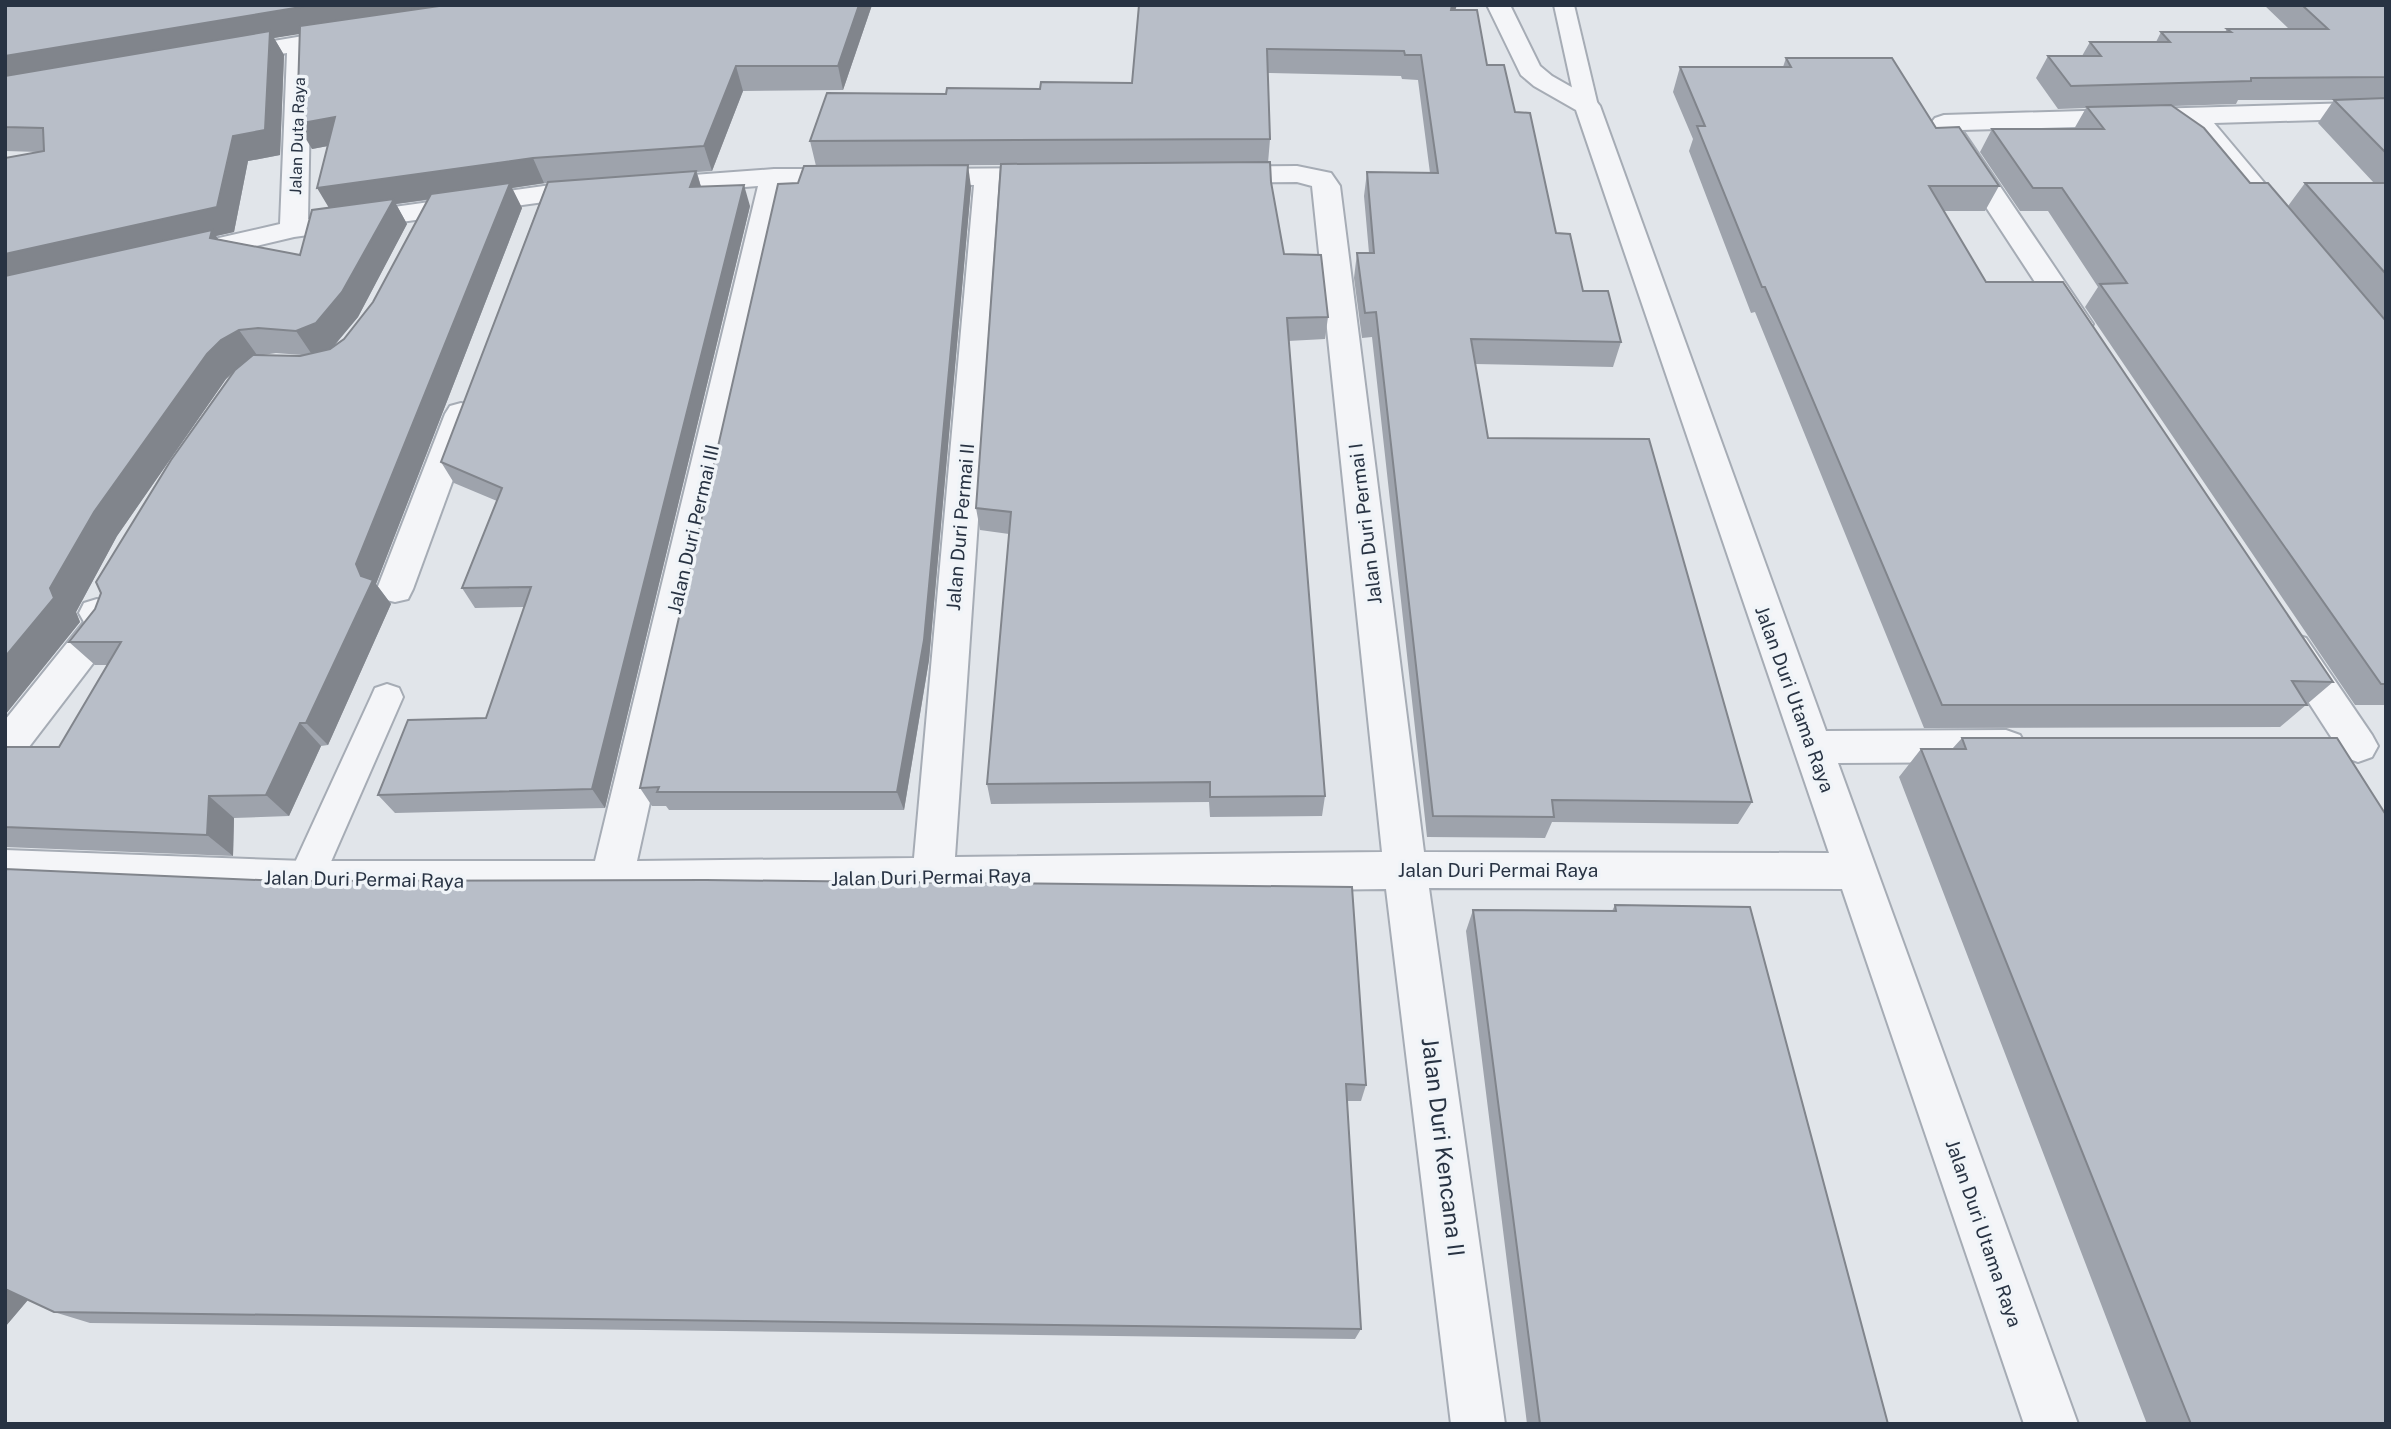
<svg xmlns="http://www.w3.org/2000/svg" width="2391" height="1429" viewBox="0 0 2391 1429" font-family="'Public Sans',sans-serif">
<style>
.lines{fill:none;stroke-linecap:round;stroke-linejoin:round}
.lane-casing{stroke:#a6acb5;stroke-width:4}
.street-casing{stroke:#a6acb5;stroke-width:4}
.lane{fill:#f4f5f8;fill-rule:evenodd}
.street{fill:#f4f5f8;fill-rule:evenodd}
.wall{fill:#9ea3ac;fill-rule:evenodd}
.shaded-wall{fill:#81858c}
.building{fill:#b8bec8;stroke:#81858c;stroke-width:2}
.labels{text-anchor:middle;stroke-width:7;stroke-linejoin:round;paint-order:stroke}
.far-street-label{font-size:16px;fill:#283343;stroke:#f0f4f8}
.street-label{font-size:19px;fill:#283343;stroke:#f0f4f8}
.near-street-label{font-size:23px;fill:#283343;stroke:#f0f4f8}
</style>
<rect width="100%" height="100%" fill="#e1e5ea"/>
<g class="lines">
<g class="lane-casing">
<g id="lane">
<path d="M 1554,5 L 1574,5 L 1598,106 L 1595,111 L 1579,111 L 1576,106 Z"/>
<path d="M 387,684 L 399,688 L 403,697 L 323,880 L 318,891 L 305,896 L 292,891 L 287,880 L 371,697 L 375,688 Z"/>
</g>
</g>
<g class="street-casing">
<g id="street">
<path d="M 1487,5 L 1510,5 L 1540,66 L 1552,76 L 1596,101 L 1600,106 L 1826,731 L 2006,730 L 2020,735 L 2026,746 L 2020,757 L 2006,762 L 1838,763 L 2078,1424 L 2024,1424 L 1842,889 L 1429,888 L 1505,1424 L 1451,1424 L 1386,889 L 612,899 L 305,899 L 5,886 L 5,850 L 305,861 L 595,861 L 758,186 L 544,202 L 294,237 L 185,263 L 175,260 L 171,254 L 175,248 L 280,224 L 287,53 L 228,62 L 219,60 L 216,55 L 219,50 L 351,28 L 359,30 L 363,35 L 359,40 L 311,49 L 308,219 L 544,186 L 774,169 L 853,169 L 863,171 L 866,177 L 863,183 L 853,185 L 786,185 L 637,861 L 914,858 L 974,185 L 907,183 L 904,177 L 907,171 L 917,169 L 1053,168 L 1063,170 L 1066,176 L 1063,182 L 1001,184 L 955,857 L 1382,852 L 1312,186 L 1297,182 L 1218,183 L 1208,181 L 1205,175 L 1208,169 L 1218,167 L 1297,166 L 1331,173 L 1340,186 L 1424,852 L 1829,853 L 1576,110 L 1534,86 L 1521,75 Z"/>
<path d="M 2386,102 L 2386,118 L 2214,123 L 2298,223 L 2294,229 L 2284,231 L 2274,229 L 2187,124 L 1962,130 L 2093,324 L 2089,331 L 2078,334 L 2067,331 L 1931,123 L 1935,118 L 1944,115 Z"/>
<path d="M 461,403 L 472,406 L 477,414 L 413,589 L 408,599 L 395,602 L 382,599 L 377,589 L 445,414 L 450,406 Z"/>
<path d="M 97,599 L 118,606 L 123,616 L 117,632 L 19,760 L 5,765 L 5,720 L 84,622 L 79,613 L 84,603 Z"/>
<path d="M 2293,634 L 2306,638 L 2372,735 L 2378,746 L 2372,757 L 2358,762 L 2344,757 L 2280,658 L 2274,648 L 2280,638 Z"/>
</g>
</g>
<use href="#lane" class="lane"/>
<use href="#street" class="street"/>
</g>
<g class="wall">
<path d="M 5,5 L 872,5 L 843,90 L 743,91 L 712,171 L 697,172 L 701,187 L 750,206 L 605,808 L 395,813 L 378,795 L 486,718 L 524,607 L 475,608 L 462,588 L 497,501 L 454,483 L 441,462 L 547,183 L 512,188 L 522,208 L 376,584 L 391,604 L 328,745 L 321,746 L 289,816 L 234,818 L 233,856 L 5,847 L 5,747 L 59,747 L 107,665 L 95,665 L 69,642 L 95,609 L 235,371 L 226,379 L 117,536 L 76,612 L 80,622 L 5,715 L 39,152 L 5,151 ZM 300,33 L 312,149 L 328,146 L 329,208 L 300,255 L 218,239 L 216,236 L 234,232 L 248,161 L 280,155 L 284,55 L 274,38 ZM 428,200 L 373,302 L 344,339 L 334,346 L 358,317 L 407,224 L 396,204 ZM 276,353 L 302,355 L 263,355 Z"/>
<path d="M 1139,5 L 1457,5 L 1455,10 L 1515,112 L 1556,233 L 1583,291 L 1621,342 L 1613,367 L 1475,364 L 1488,438 L 1752,802 L 1738,824 L 1552,822 L 1545,838 L 1427,837 L 1372,337 L 1362,338 L 1354,278 L 1357,253 L 1369,253 L 1364,196 L 1367,172 L 1430,173 L 1418,80 L 1402,79 L 1401,76 L 1268,73 L 1270,139 L 1268,163 L 1271,182 L 1284,254 L 1328,317 L 1325,339 L 1288,341 L 1325,796 L 1322,816 L 1210,817 L 1209,802 L 991,804 L 987,784 L 1009,534 L 980,530 L 976,508 L 1000,165 L 816,166 L 810,141 L 946,94 L 1132,83 Z"/>
<path d="M 2264,5 L 2386,5 L 2386,321 L 2288,206 L 2305,183 L 2374,183 L 2318,123 L 2334,100 L 2238,100 L 2236,104 L 2173,106 L 2250,183 L 2386,321 L 2386,705 L 2355,705 L 2085,307 L 2098,287 L 2048,211 L 2020,211 L 1980,152 L 1992,129 L 2074,129 L 2086,108 L 2058,109 L 2036,78 L 2048,56 L 2082,56 L 2090,42 L 2156,42 L 2161,32 L 2225,32 L 2227,29 L 2289,29 Z"/>
<path d="M 1786,58 L 1936,128 L 1999,186 L 1985,211 L 1944,211 L 1986,282 L 2333,682 L 2280,727 L 1924,728 L 1755,312 L 1751,313 L 1689,151 L 1693,139 L 1673,92 L 1680,67 L 1783,67 Z"/>
<path d="M 971,187 L 929,660 L 904,810 L 669,810 L 666,806 L 652,806 L 640,788 Z"/>
<path d="M 1962,738 L 2386,1424 L 2147,1424 L 1899,777 L 1921,749 L 1952,749 Z"/>
<path d="M 5,869 L 1366,1085 L 1361,1101 L 1347,1101 L 1361,1329 L 1355,1339 L 90,1323 L 54,1312 L 28,1300 L 5,1327 Z"/>
<path d="M 1615,905 L 1888,1424 L 1527,1424 L 1466,931 L 1473,910 L 1612,911 Z"/>
</g>
<g class="shaded-wall">
<path d="M 313,5 L 488,5 L 274,38 L 284,55 L 280,155 L 248,161 L 234,232 L 216,236 L 229,255 L 5,284 L 5,254 L 233,136 L 5,84 L 5,56 Z"/>
<path d="M 859,5 L 872,5 L 843,90 L 838,66 Z"/>
<path d="M 1452,5 L 1457,5 L 1447,34 L 1451,10 Z"/>
<path d="M 736,66 L 743,91 L 712,171 L 704,146 Z"/>
<path d="M 335,117 L 349,142 L 312,149 L 297,124 Z"/>
<path d="M 533,158 L 544,183 L 512,188 L 522,208 L 376,584 L 391,604 L 328,745 L 306,723 L 361,576 L 356,564 L 508,188 L 396,204 L 407,224 L 358,317 L 332,348 L 313,356 L 296,331 L 332,213 L 317,188 Z"/>
<path d="M 968,165 L 971,187 L 929,660 L 904,810 L 897,792 Z"/>
<path d="M 696,171 L 703,193 L 690,187 Z"/>
<path d="M 744,185 L 750,206 L 605,808 L 592,789 Z"/>
<path d="M 239,330 L 257,355 L 240,365 L 226,379 L 117,536 L 76,612 L 80,622 L 5,715 L 5,657 L 50,588 L 94,512 L 207,354 L 221,340 Z"/>
<path d="M 300,723 L 321,746 L 289,816 L 266,795 Z"/>
<path d="M 209,796 L 234,818 L 233,856 L 207,835 Z"/>
<path d="M 5,1287 L 32,1295 L 5,1327 Z"/>
</g>
<g class="building">
<path d="M 5,5 L 313,5 L 5,56 Z"/>
<path d="M 446,5 L 859,5 L 838,66 L 736,66 L 704,146 L 533,158 L 317,188 L 335,117 L 297,124 L 300,26 Z"/>
<path d="M 1139,5 L 1452,5 L 1451,10 L 1477,10 L 1487,65 L 1504,65 L 1515,112 L 1530,113 L 1556,233 L 1570,234 L 1583,291 L 1608,291 L 1621,342 L 1471,339 L 1488,438 L 1649,439 L 1752,802 L 1552,800 L 1554,817 L 1433,816 L 1376,312 L 1365,313 L 1357,253 L 1374,253 L 1367,172 L 1438,173 L 1421,55 L 1405,55 L 1404,51 L 1267,49 L 1270,139 L 810,141 L 827,93 L 946,94 L 947,88 L 1040,89 L 1041,82 L 1132,83 Z"/>
<path d="M 2302,5 L 2386,5 L 2386,77 L 2251,78 L 2251,81 L 2071,86 L 2048,56 L 2101,56 L 2090,42 L 2170,42 L 2161,32 L 2231,32 L 2227,29 L 2328,29 Z"/>
<path d="M 270,31 L 265,130 L 233,136 L 217,207 L 5,254 L 5,158 L 44,151 L 43,128 L 5,127 L 5,76 Z"/>
<path d="M 1786,58 L 1892,58 L 1936,128 L 1959,127 L 1999,186 L 1929,186 L 1986,282 L 2063,282 L 2333,682 L 2292,681 L 2307,705 L 1942,705 L 1765,287 L 1762,287 L 1697,126 L 1705,126 L 1680,67 L 1791,67 Z"/>
<path d="M 2386,98 L 2386,153 L 2334,100 Z"/>
<path d="M 2171,105 L 2204,128 L 2250,183 L 2268,183 L 2386,321 L 2386,684 L 2381,684 L 2100,284 L 2127,283 L 2062,188 L 2033,188 L 1992,129 L 2104,129 L 2087,107 Z"/>
<path d="M 1270,162 L 1271,182 L 1284,254 L 1321,255 L 1328,317 L 1287,318 L 1325,796 L 1210,797 L 1210,782 L 987,784 L 1011,512 L 976,508 L 1001,164 Z"/>
<path d="M 968,165 L 924,640 L 897,792 L 657,792 L 659,787 L 640,788 L 778,184 L 798,183 L 804,166 Z"/>
<path d="M 696,171 L 690,187 L 744,185 L 592,789 L 378,795 L 408,720 L 486,718 L 531,587 L 462,588 L 502,488 L 441,462 L 548,182 Z"/>
<path d="M 510,183 L 356,564 L 361,576 L 373,580 L 306,723 L 300,723 L 266,795 L 209,796 L 207,835 L 5,827 L 5,747 L 59,747 L 121,642 L 69,642 L 95,609 L 101,593 L 96,582 L 171,460 L 235,370 L 253,355 L 300,356 L 330,349 L 344,339 L 373,302 L 431,194 Z"/>
<path d="M 2305,183 L 2386,183 L 2386,274 Z"/>
<path d="M 394,199 L 342,292 L 316,323 L 296,331 L 258,328 L 239,330 L 221,340 L 207,354 L 94,512 L 50,588 L 54,598 L 5,657 L 5,276 L 212,230 L 210,238 L 300,255 L 312,210 Z"/>
<path d="M 1962,738 L 2337,738 L 2386,815 L 2386,1424 L 2191,1424 L 1921,749 L 1966,749 Z"/>
<path d="M 5,869 L 281,881 L 706,880 L 1352,887 L 1366,1085 L 1346,1084 L 1361,1329 L 54,1312 L 5,1289 Z"/>
<path d="M 1615,905 L 1750,907 L 1888,1424 L 1540,1424 L 1473,910 L 1616,911 Z"/>
</g>
<g class="labels">
<g class="far-street-label">
<text transform="translate(297 136) rotate(-88)" y="6">Jalan Duta Raya</text>
</g>
<g class="street-label">
<text transform="translate(1365 524) rotate(-97)" y="7">Jalan Duri Permai I</text>
<text transform="translate(960 527) rotate(-85)" y="7">Jalan Duri Permai II</text>
<text transform="translate(693 529) rotate(-77)" y="7">Jalan Duri Permai III</text>
<text transform="translate(1795 699) rotate(70)" y="7">Jalan Duri Utama Raya</text>
<text x="1498" y="877">Jalan Duri Permai Raya</text>
<text transform="translate(931 877) rotate(-1)" y="7">Jalan Duri Permai Raya</text>
<text transform="translate(364 879) rotate(1)" y="7">Jalan Duri Permai Raya</text>
<text transform="translate(1984 1233) rotate(71)" y="7">Jalan Duri Utama Raya</text>
</g>
<g class="near-street-label">
<text transform="translate(1443 1147) rotate(83)" y="8">Jalan Duri Kencana II</text>
</g>
</g>
<rect width="2391" height="1429" fill="none" stroke="#283343" stroke-width="14"/>
</svg>
